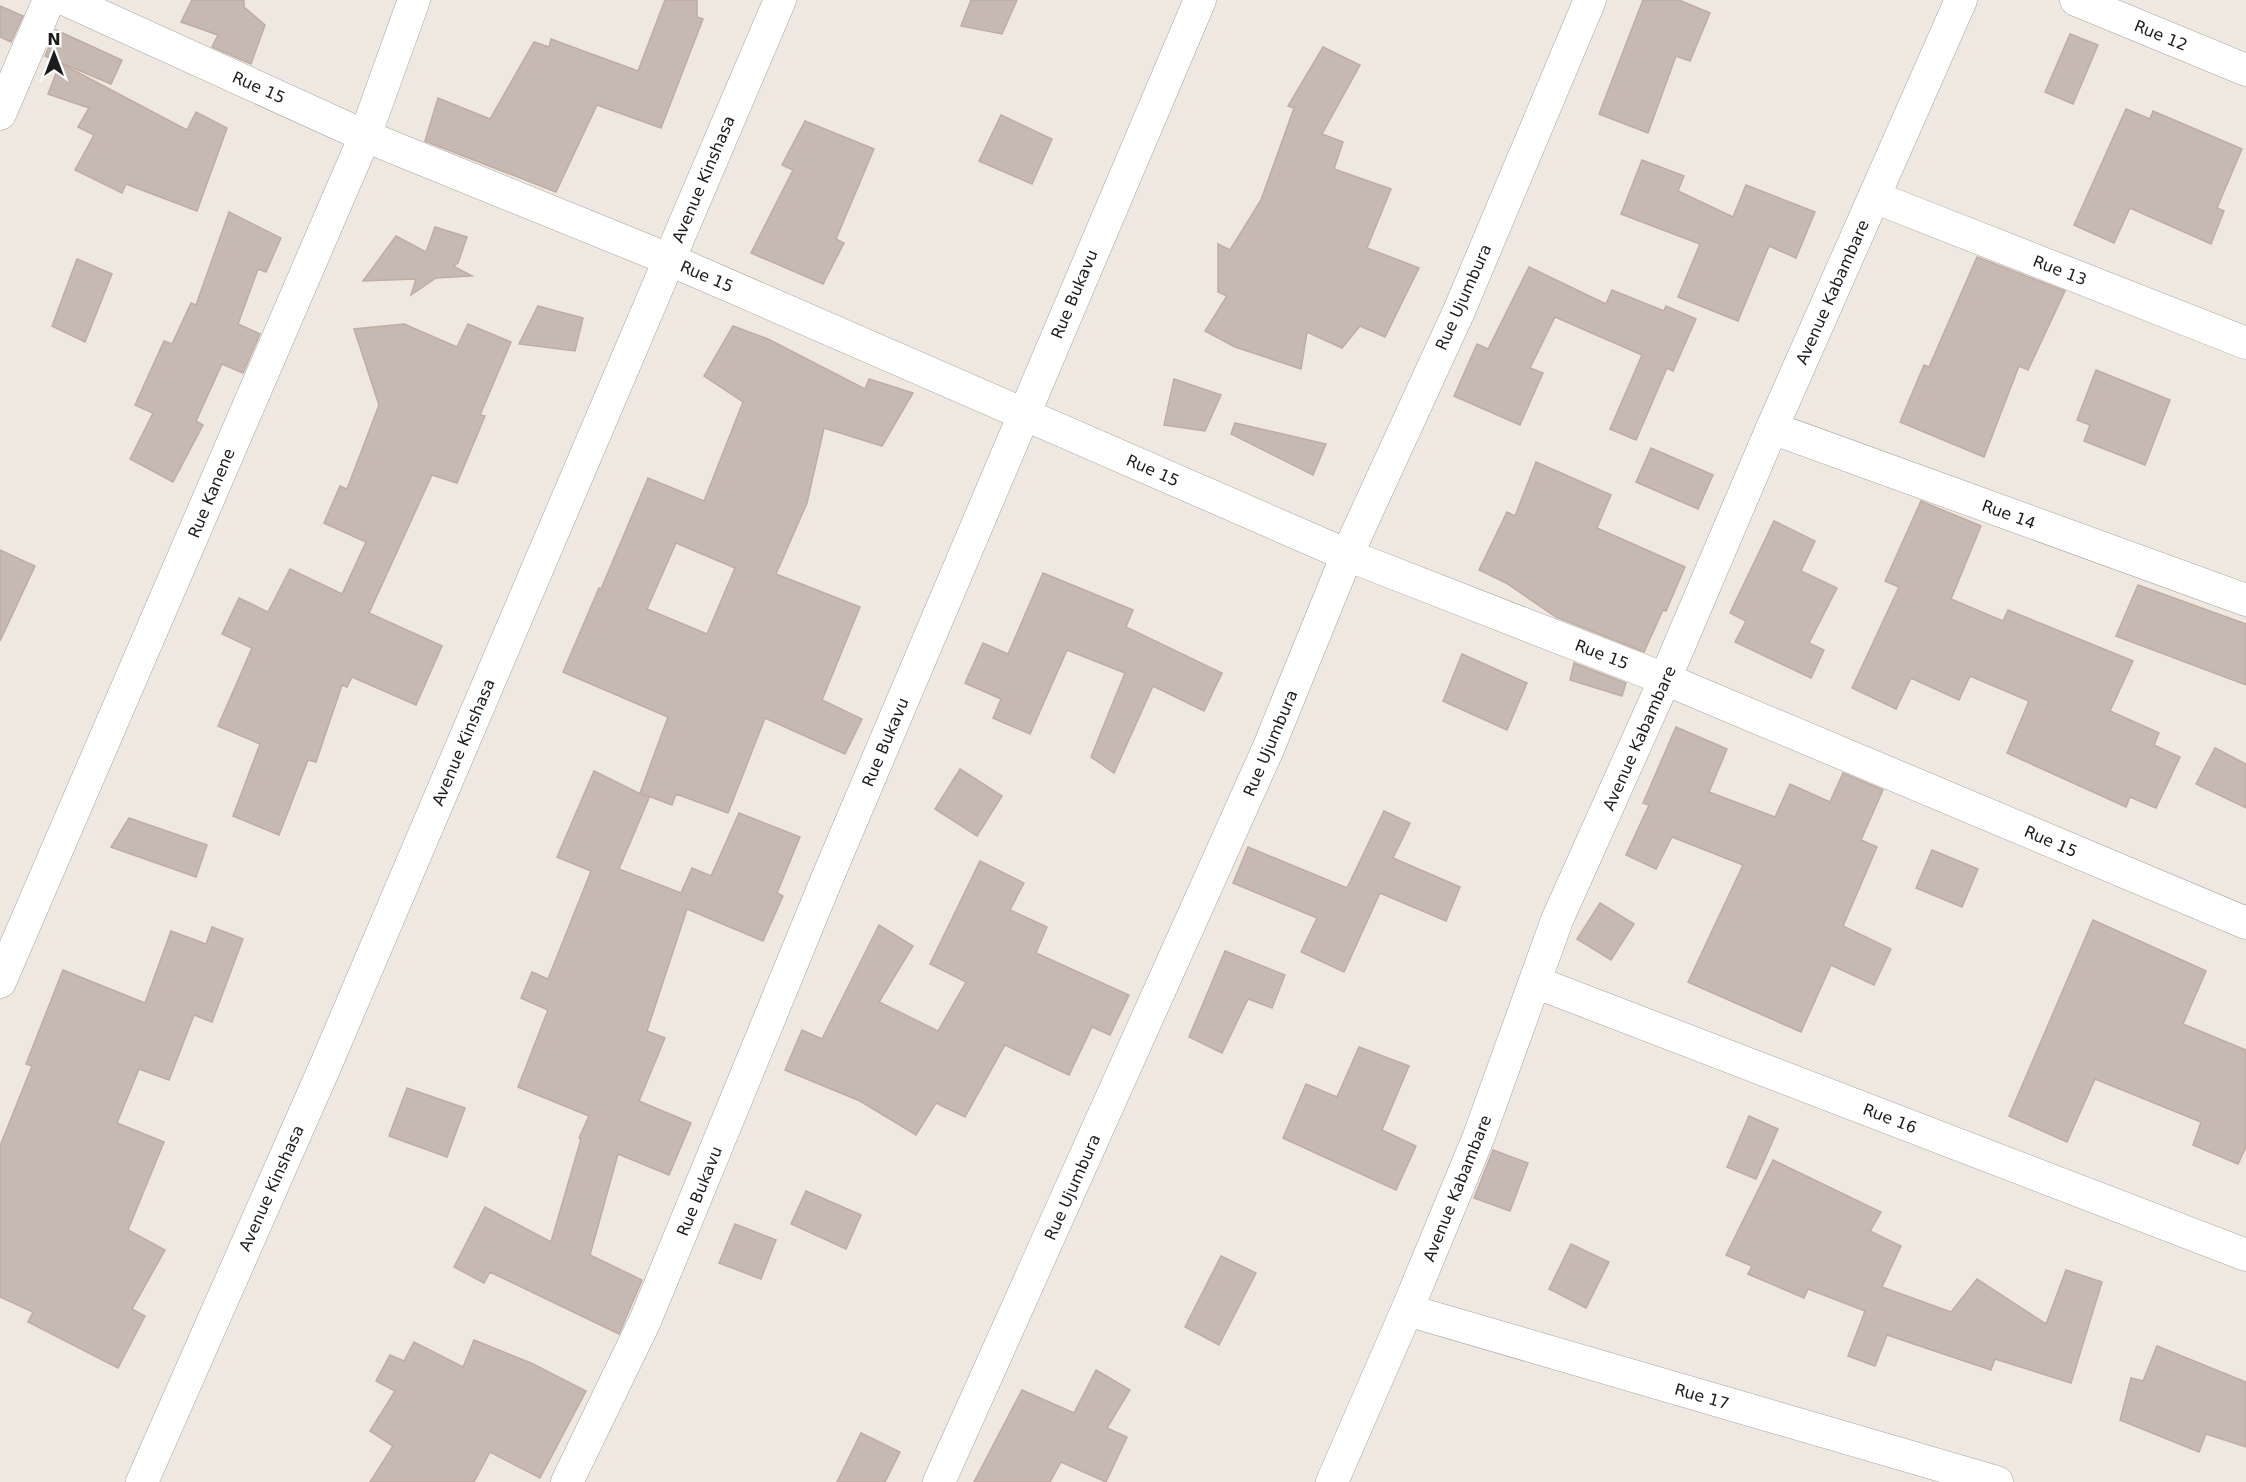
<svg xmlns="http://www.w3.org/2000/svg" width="2246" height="1482" viewBox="0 0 2246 1482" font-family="'DejaVu Sans',sans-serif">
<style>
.building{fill:#c6b9b4;stroke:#c1aca2;stroke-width:1.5;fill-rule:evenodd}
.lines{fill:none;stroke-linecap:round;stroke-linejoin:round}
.street-casing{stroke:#a3a3a3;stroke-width:33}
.street{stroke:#fff;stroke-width:32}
.labels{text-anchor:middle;stroke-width:4.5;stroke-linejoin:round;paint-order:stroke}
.street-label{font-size:16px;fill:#1c1c1c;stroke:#fff}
</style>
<rect width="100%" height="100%" fill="#eee8e0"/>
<g class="building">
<path d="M 192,0 L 244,0 L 244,7 L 265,25 L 251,64 L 212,47 L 218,35 L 181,22 Z"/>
<path d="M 665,0 L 697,0 L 697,17 L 703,19 L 661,128 L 597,105 L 556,192 L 425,141 L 438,98 L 490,119 L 534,42 L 549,47 L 551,39 L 638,71 Z"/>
<path d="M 971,0 L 1017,0 L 1002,34 L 961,26 Z"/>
<path d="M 1643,0 L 1679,0 L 1710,13 L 1690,61 L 1676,56 L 1648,133 L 1599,114 Z"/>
<path d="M 0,6 L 23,16 L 11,42 L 0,37 Z"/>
<path d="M 56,30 L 122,60 L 111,84 L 45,56 Z"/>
<path d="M 2070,34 L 2098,45 L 2073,104 L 2045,92 Z"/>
<path d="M 1323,47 L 1360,65 L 1322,134 L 1343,142 L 1334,169 L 1391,189 L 1367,248 L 1419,268 L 1385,337 L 1360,326 L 1342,348 L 1307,332 L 1301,369 L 1235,347 L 1205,331 L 1227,296 L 1218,292 L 1218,244 L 1230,250 L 1261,200 L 1294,108 L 1288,106 Z"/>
<path d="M 60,63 L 187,130 L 196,112 L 227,128 L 197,211 L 126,184 L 122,193 L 75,170 L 94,135 L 78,127 L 89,108 L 48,94 Z"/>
<path d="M 2126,109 L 2150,119 L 2153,111 L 2242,149 L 2217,208 L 2224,211 L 2211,244 L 2130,208 L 2114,243 L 2074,225 Z"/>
<path d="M 1001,115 L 1052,139 L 1032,184 L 979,161 Z"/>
<path d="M 805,121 L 874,149 L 836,239 L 844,243 L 823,284 L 751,253 L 793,170 L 782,165 Z"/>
<path d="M 1642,160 L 1684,176 L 1678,191 L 1733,217 L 1746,185 L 1815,212 L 1796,258 L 1769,246 L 1738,321 L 1678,297 L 1700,244 L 1621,214 Z"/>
<path d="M 229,212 L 281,238 L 266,272 L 258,269 L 238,324 L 260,334 L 243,373 L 222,364 L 196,421 L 203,425 L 173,482 L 130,459 L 153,413 L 135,405 L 164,341 L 172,344 L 191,303 L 196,305 Z"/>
<path d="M 435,227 L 467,237 L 458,263 L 453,266 L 472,276 L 436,278 L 411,295 L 416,279 L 363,281 L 396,236 L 426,252 Z"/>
<path d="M 1977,257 L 2065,291 L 2028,370 L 2019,366 L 1984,457 L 1900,422 L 1924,365 L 1929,367 Z"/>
<path d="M 77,259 L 112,274 L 85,342 L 52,326 Z"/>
<path d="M 1529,267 L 1606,304 L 1612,290 L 1664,311 L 1666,306 L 1696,319 L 1673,371 L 1667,368 L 1636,440 L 1610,429 L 1642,355 L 1555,317 L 1530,368 L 1543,373 L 1520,425 L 1454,396 L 1477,344 L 1488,349 Z"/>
<path d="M 538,306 L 583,318 L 575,351 L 519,344 Z"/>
<path d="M 404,324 L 457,347 L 468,324 L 511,342 L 480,415 L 485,416 L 457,483 L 432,475 L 369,613 L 442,646 L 416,705 L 352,677 L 347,687 L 342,685 L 316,762 L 308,760 L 279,835 L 233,816 L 260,744 L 218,726 L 252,648 L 222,634 L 239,598 L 268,612 L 290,569 L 342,594 L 366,542 L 324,523 L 340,486 L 347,489 L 379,405 L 354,329 Z"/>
<path d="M 733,326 L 768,339 L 865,389 L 869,379 L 913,393 L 882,446 L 824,428 L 807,503 L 776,574 L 860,607 L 822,700 L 862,719 L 845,754 L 765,718 L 728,813 L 676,794 L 672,805 L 640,793 L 668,717 L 563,672 L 599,588 L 601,589 L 648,478 L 704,501 L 743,402 L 704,376 ZM 676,543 L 735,568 L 707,634 L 647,609 Z"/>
<path d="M 2096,370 L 2170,400 L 2145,465 L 2084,441 L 2090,425 L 2077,420 Z"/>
<path d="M 1174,379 L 1221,395 L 1205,431 L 1164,425 Z"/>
<path d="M 1235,423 L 1326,444 L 1313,475 L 1231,434 Z"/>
<path d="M 1651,448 L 1713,475 L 1698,509 L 1636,482 Z"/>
<path d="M 1536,462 L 1611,495 L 1597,528 L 1685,567 L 1666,611 L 1663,610 L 1644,652 L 1556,617 L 1506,583 L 1479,570 L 1507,512 L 1515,516 Z"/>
<path d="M 1921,501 L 1981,526 L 1951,599 L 2003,621 L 2008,610 L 2133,661 L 2110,711 L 2159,733 L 2154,745 L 2180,757 L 2156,808 L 2130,797 L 2126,807 L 2007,753 L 2029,701 L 1970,676 L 1959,700 L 1911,678 L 1896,709 L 1852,688 L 1899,587 L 1885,581 Z"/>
<path d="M 1774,521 L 1815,541 L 1801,571 L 1837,588 L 1809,643 L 1824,650 L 1811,678 L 1735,642 L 1746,621 L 1730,613 Z"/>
<path d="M 0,550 L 35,566 L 0,641 Z"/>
<path d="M 1043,573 L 1133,610 L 1126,627 L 1222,673 L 1204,711 L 1153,686 L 1114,773 L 1091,757 L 1125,673 L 1067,650 L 1030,734 L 993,718 L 1001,699 L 965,683 L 983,643 L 1008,654 Z"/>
<path d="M 2138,585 L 2246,624 L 2246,685 L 2116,636 Z"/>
<path d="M 1462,654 L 1527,683 L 1507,730 L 1443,701 Z"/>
<path d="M 1574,663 L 1626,683 L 1622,696 L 1570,680 Z"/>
<path d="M 1676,727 L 1727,749 L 1709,792 L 1775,817 L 1790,784 L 1830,802 L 1843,773 L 1883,790 L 1861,840 L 1877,847 L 1843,926 L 1891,949 L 1874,985 L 1831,965 L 1801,1032 L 1688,982 L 1743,865 L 1672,837 L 1656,869 L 1626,855 L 1649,805 L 1643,803 Z"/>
<path d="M 2215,748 L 2246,764 L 2246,808 L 2196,784 Z"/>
<path d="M 960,769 L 1002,796 L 977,836 L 935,809 Z"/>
<path d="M 594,771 L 649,798 L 619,869 L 681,893 L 692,868 L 711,876 L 739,813 L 800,837 L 777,893 L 783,896 L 763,941 L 687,909 L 647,1031 L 665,1038 L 639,1101 L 691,1123 L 669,1175 L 618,1154 L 590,1255 L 642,1280 L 619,1334 L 490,1272 L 484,1283 L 454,1267 L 485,1207 L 551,1242 L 581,1139 L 579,1138 L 589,1116 L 518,1087 L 548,1010 L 521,998 L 532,972 L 548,979 L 591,871 L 557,857 Z"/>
<path d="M 1384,811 L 1410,823 L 1393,858 L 1460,887 L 1446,921 L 1380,893 L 1344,972 L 1301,952 L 1317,918 L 1233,883 L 1248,847 L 1347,888 Z"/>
<path d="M 129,818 L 207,845 L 196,877 L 111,847 Z"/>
<path d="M 1932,850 L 1978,869 L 1962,907 L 1916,888 Z"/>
<path d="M 980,861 L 1024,883 L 1010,910 L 1047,927 L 1036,953 L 1129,995 L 1110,1035 L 1092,1027 L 1069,1075 L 1005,1045 L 965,1117 L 936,1103 L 916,1135 L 860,1101 L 785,1070 L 802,1030 L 822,1039 L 879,925 L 913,946 L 879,1002 L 938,1031 L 966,982 L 930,964 Z"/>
<path d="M 1600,903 L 1634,924 L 1611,960 L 1577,939 Z"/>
<path d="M 2093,920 L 2206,971 L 2183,1024 L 2246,1050 L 2246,1147 L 2238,1164 L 2193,1145 L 2201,1122 L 2095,1079 L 2067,1142 L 2009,1116 Z"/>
<path d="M 212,927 L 243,939 L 212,1022 L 194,1015 L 169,1080 L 139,1069 L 117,1123 L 164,1142 L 128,1230 L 165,1250 L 132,1309 L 145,1316 L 118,1368 L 28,1322 L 33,1312 L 0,1297 L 0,1146 L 32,1066 L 26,1064 L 63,970 L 145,1003 L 171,931 L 206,944 Z"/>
<path d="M 1225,951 L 1285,975 L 1272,1008 L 1248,999 L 1222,1053 L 1189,1037 Z"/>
<path d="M 1359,1047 L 1409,1066 L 1382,1130 L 1416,1146 L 1396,1190 L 1283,1138 L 1306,1084 L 1337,1097 Z"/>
<path d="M 407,1088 L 465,1108 L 447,1157 L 389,1136 Z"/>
<path d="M 1749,1116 L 1778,1129 L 1756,1179 L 1727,1167 Z"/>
<path d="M 1493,1150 L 1528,1163 L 1510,1211 L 1474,1198 Z"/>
<path d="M 1773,1160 L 1881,1212 L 1870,1231 L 1901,1246 L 1882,1287 L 1951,1312 L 1977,1279 L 2046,1324 L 2066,1270 L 2102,1282 L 2071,1383 L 1995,1359 L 1991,1370 L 1887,1335 L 1875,1366 L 1848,1356 L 1865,1311 L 1808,1289 L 1804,1298 L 1748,1274 L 1752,1266 L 1726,1255 Z"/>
<path d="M 806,1191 L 861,1215 L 846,1249 L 791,1224 Z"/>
<path d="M 735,1224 L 776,1240 L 761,1279 L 719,1263 Z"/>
<path d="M 1571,1244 L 1609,1262 L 1586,1308 L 1549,1289 Z"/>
<path d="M 1221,1256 L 1256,1273 L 1219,1345 L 1185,1327 Z"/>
<path d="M 474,1340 L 531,1363 L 586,1391 L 540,1478 L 490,1452 L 474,1482 L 370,1482 L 393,1446 L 370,1431 L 395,1391 L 376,1381 L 390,1355 L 404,1361 L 414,1342 L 463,1367 Z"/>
<path d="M 2157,1346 L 2246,1382 L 2246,1447 L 2206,1434 L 2199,1452 L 2120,1420 L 2131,1378 L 2143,1381 Z"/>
<path d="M 1096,1370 L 1130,1390 L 1107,1428 L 1127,1437 L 1106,1482 L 1061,1462 L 1050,1482 L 974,1482 L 1022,1390 L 1074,1413 Z"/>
<path d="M 861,1433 L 900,1452 L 885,1482 L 837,1482 Z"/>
</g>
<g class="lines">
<g class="street-casing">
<g id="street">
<path d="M 66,0 L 365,136 L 668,259 L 1347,555 L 1665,679 L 2246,923"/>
<path d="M 2076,0 L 2246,70"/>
<path d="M 0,114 L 49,0"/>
<path d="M 1874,197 L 2246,343"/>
<path d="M 1772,428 L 2246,600"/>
<path d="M 0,982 L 365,136 L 414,0"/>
<path d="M 1535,982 L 2246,1255"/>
<path d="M 1407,1310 L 1997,1482"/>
<path d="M 142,1482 L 324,1069 L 780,0"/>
<path d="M 567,1482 L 645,1321 L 826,881 L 1200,0"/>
<path d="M 939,1482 L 1268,749 L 1347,555 L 1459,311 L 1590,0"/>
<path d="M 1332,1482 L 1407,1310 L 1479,1136 L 1557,920 L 1665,679 L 1772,428 L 1961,0"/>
</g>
</g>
<use href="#street" class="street"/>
</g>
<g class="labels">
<g class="street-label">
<text transform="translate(2161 35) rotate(22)" y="6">Rue 12</text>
<text transform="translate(259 87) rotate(24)" y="6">Rue 15</text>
<text transform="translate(703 179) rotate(-67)" y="6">Avenue Kinshasa</text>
<text transform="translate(2060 270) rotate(21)" y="6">Rue 13</text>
<text transform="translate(707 276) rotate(23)" y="6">Rue 15</text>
<text transform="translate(1832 292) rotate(-66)" y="6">Avenue Kabambare</text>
<text transform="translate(1074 294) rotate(-67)" y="6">Rue Bukavu</text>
<text transform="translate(1463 297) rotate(-66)" y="6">Rue Ujumbura</text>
<text transform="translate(1153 470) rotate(24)" y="6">Rue 15</text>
<text transform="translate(211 493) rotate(-67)" y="6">Rue Kanene</text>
<text transform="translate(2009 514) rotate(20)" y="6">Rue 14</text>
<text transform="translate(1602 654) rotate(21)" y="6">Rue 15</text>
<text transform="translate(1639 738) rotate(-66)" y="6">Avenue Kabambare</text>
<text transform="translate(463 742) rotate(-67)" y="6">Avenue Kinshasa</text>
<text transform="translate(885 742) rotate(-67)" y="6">Rue Bukavu</text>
<text transform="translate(1270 743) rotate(-67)" y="6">Rue Ujumbura</text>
<text transform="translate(2051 841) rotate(23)" y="6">Rue 15</text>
<text transform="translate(1890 1118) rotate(21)" y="6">Rue 16</text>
<text transform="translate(1072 1187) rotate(-66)" y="6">Rue Ujumbura</text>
<text transform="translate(271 1188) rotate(-66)" y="6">Avenue Kinshasa</text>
<text transform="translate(1457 1188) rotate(-68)" y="6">Avenue Kabambare</text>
<text transform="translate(699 1191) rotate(-68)" y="6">Rue Bukavu</text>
<text transform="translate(1702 1396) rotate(16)" y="6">Rue 17</text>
</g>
</g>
<g transform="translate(54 54)" stroke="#ffffff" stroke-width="4.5" paint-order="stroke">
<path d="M0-4.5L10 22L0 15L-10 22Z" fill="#1c1c1c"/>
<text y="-9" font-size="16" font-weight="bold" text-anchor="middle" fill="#1c1c1c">N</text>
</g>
</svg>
